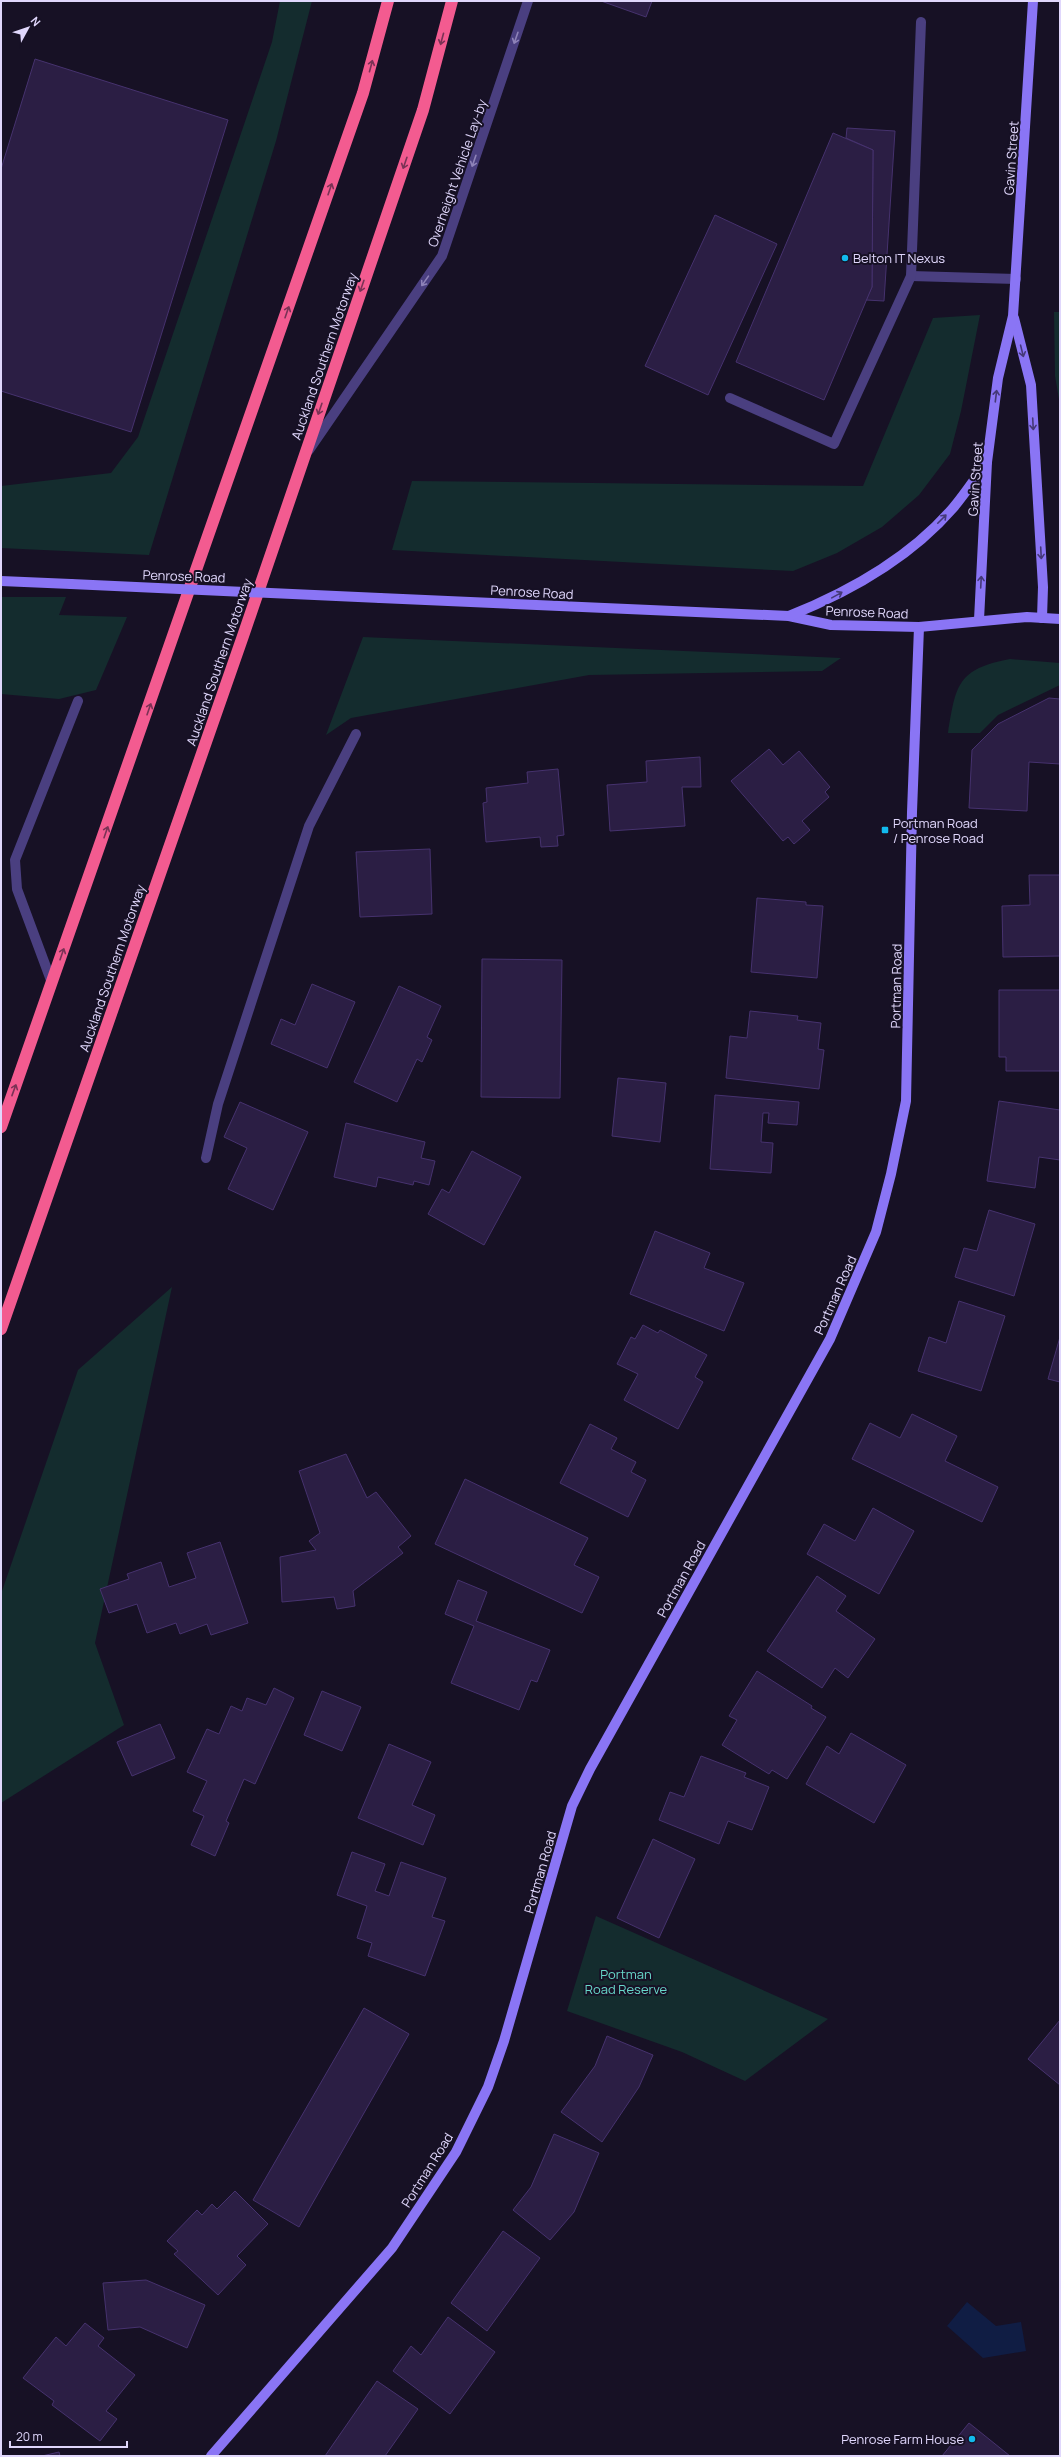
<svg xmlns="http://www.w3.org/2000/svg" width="1061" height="2457" viewBox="0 0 1061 2457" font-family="Manrope,sans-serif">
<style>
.green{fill:#142c2e}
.water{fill:#101d44}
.building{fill:#2b1e44;stroke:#46326e}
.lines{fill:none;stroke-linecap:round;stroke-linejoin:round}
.lane{stroke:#4a3f80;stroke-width:10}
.street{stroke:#4a3f80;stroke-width:10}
.secondary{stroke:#8a75f5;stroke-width:10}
.highway{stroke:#f35b90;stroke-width:12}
.secondary-bridge{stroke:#8a75f5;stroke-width:10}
.oneway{stroke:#8e83b8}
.oneway2{stroke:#7a3255}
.oneway3{stroke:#453978}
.poi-dot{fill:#12baed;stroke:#171125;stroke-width:1.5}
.labels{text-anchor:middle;stroke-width:4;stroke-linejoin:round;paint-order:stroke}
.street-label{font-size:13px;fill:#e0d7fc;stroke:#171125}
.poi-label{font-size:13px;fill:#e0d7fc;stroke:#171125;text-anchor:start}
.park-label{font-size:13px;fill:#68d7ca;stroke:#171125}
</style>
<rect width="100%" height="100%" fill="#171125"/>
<g class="green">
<path d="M 280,1 L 312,1 L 276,141 L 149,555 L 1,548 L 1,486 L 111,473 L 138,437 L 272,42 Z"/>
<path d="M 1054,312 L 1060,312 L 1060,405 L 1055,376 Z"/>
<path d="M 980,315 L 961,411 L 950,454 L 919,495 L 882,527 L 837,553 L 793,571 L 392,550 L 412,481 L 863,486 L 933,318 Z"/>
<path d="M 1,597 L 66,597 L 59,615 L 127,617 L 96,690 L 59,699 L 1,694 Z"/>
<path d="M 363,637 L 841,658 L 822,671 L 589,675 L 351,718 L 326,735 Z"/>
<path d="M 1010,659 L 1060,663 L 1060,685 L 998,715 L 980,733 L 948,733 C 956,685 957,669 1010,659 Z"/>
<path d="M 172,1287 L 95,1643 L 124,1725 L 1,1803 L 1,1594 L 78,1370 Z"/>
<path d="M 596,1916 L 828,2019 L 745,2081 L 682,2052 L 567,2011 Z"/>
</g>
<path class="water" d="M 967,2302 L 996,2326 L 1021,2322 L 1026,2351 L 983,2358 L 947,2326 Z"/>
<g class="building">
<path d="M 601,1 L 652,1 L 646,17 Z"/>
<path d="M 35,59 L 228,120 L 131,432 L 1,391 L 1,169 Z"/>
<path d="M 847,128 L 895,131 L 884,301 L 866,300 L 872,287 L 873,150 L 846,138 Z"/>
<path d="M 833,133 L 873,150 L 872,287 L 824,400 L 736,362 Z"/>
<path d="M 715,215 L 777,244 L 708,395 L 645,366 Z"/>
<path d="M 1049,698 L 1060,699 L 1060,764 L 1029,762 L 1027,811 L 969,808 L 972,750 L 998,724 Z"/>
<path d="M 769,749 L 783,765 L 799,751 L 830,787 L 825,792 L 829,797 L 802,821 L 810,830 L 794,844 L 788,837 L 783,841 L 731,781 Z"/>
<path d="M 700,757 L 701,787 L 682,787 L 685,826 L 610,831 L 607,785 L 647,782 L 646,761 Z"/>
<path d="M 558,769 L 564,835 L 557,836 L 558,846 L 541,847 L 540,837 L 486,842 L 483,803 L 487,802 L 486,788 L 528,783 L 527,772 Z"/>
<path d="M 430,849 L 432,914 L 360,917 L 356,852 Z"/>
<path d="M 1029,875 L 1060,875 L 1060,956 L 1003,957 L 1002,906 L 1030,905 Z"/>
<path d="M 757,898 L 806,902 L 806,905 L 823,906 L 817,978 L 751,972 Z"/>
<path d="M 482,959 L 562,960 L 560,1098 L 481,1097 Z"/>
<path d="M 312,984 L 355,1002 L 327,1068 L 271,1044 L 281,1019 L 295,1025 Z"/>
<path d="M 399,986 L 441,1006 L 427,1037 L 432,1040 L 422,1062 L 417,1059 L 397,1102 L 354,1082 Z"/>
<path d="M 999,990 L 1060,990 L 1060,1071 L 1006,1071 L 1006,1057 L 999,1057 Z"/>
<path d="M 750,1011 L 798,1016 L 797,1020 L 821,1023 L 818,1049 L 824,1050 L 819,1089 L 726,1078 L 730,1036 L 747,1038 Z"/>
<path d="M 618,1078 L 666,1083 L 660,1142 L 612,1136 Z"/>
<path d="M 715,1095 L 799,1102 L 797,1125 L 768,1123 L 769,1113 L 763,1113 L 761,1142 L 773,1143 L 771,1173 L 710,1169 Z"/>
<path d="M 999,1101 L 1060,1110 L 1060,1160 L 1039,1157 L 1035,1188 L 987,1181 Z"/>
<path d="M 240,1102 L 308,1132 L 273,1210 L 228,1189 L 247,1148 L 224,1137 Z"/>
<path d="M 346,1123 L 425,1142 L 421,1158 L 435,1161 L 429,1185 L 414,1181 L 413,1185 L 378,1177 L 376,1187 L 334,1177 Z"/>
<path d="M 472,1151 L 521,1177 L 484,1245 L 428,1214 L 442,1189 L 449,1193 Z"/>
<path d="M 989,1210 L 1035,1224 L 1014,1296 L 955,1277 L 964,1248 L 977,1251 Z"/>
<path d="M 655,1231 L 710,1253 L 704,1268 L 744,1283 L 724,1331 L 630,1294 Z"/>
<path d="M 959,1301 L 1005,1316 L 981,1391 L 918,1371 L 929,1337 L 946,1343 Z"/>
<path d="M 643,1325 L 658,1333 L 660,1330 L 707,1355 L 695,1377 L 703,1382 L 678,1429 L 624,1400 L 638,1374 L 617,1364 L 631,1337 L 635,1339 Z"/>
<path d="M 1060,1337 L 1060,1382 L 1048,1379 Z"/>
<path d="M 912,1414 L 957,1436 L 945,1461 L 998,1487 L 982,1522 L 852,1459 L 870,1423 L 900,1438 Z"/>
<path d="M 590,1424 L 617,1438 L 611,1449 L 636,1462 L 631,1472 L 646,1480 L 628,1517 L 560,1483 Z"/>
<path d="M 346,1454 L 367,1498 L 376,1492 L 411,1536 L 398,1547 L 403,1553 L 353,1591 L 355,1606 L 337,1609 L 334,1597 L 282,1602 L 280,1557 L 316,1550 L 309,1541 L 320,1533 L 299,1471 Z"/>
<path d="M 465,1479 L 588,1538 L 574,1565 L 599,1577 L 582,1613 L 435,1544 Z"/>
<path d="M 873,1508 L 914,1531 L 879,1594 L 807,1554 L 824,1524 L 855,1541 Z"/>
<path d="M 220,1542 L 248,1623 L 211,1635 L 207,1624 L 180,1634 L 176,1623 L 147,1633 L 137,1604 L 109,1613 L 100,1589 L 129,1579 L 127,1574 L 161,1562 L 169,1587 L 196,1578 L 187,1553 Z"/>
<path d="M 817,1576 L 846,1596 L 836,1611 L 875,1639 L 848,1678 L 835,1668 L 822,1688 L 767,1651 Z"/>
<path d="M 458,1580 L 487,1592 L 476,1621 L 550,1650 L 537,1682 L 531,1680 L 519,1710 L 451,1683 L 474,1626 L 445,1614 Z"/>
<path d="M 757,1671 L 812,1706 L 811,1708 L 826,1717 L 787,1779 L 772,1770 L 769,1774 L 722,1745 L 737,1720 L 729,1716 Z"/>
<path d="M 274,1688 L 294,1698 L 255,1784 L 244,1779 L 226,1821 L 229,1823 L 215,1856 L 191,1845 L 204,1816 L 193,1811 L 207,1781 L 187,1772 L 207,1729 L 219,1734 L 231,1706 L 242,1711 L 247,1698 L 266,1705 Z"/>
<path d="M 322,1691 L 361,1707 L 342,1751 L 304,1735 Z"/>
<path d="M 160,1724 L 175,1758 L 132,1776 L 117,1742 Z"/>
<path d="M 851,1733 L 906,1765 L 874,1823 L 806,1784 L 827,1746 L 839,1754 Z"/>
<path d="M 389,1744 L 431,1762 L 412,1805 L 435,1815 L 423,1845 L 358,1818 Z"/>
<path d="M 701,1756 L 746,1773 L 744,1777 L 769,1787 L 752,1830 L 728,1821 L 719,1844 L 659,1820 L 670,1792 L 684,1797 Z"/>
<path d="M 653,1839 L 695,1859 L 659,1938 L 617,1918 Z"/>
<path d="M 352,1852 L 385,1864 L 375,1891 L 389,1896 L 401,1862 L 446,1878 L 432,1917 L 445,1921 L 425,1976 L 368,1956 L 372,1943 L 357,1938 L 367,1906 L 337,1895 Z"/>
<path d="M 364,2008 L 409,2034 L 299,2227 L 253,2200 Z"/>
<path d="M 1060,2020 L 1060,2085 L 1028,2059 Z"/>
<path d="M 607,2036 L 653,2055 L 639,2087 L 602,2142 L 561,2112 L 595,2066 Z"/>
<path d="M 554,2134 L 599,2153 L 574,2212 L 550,2240 L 513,2210 L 531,2187 Z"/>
<path d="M 235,2191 L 268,2224 L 237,2256 L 246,2265 L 218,2295 L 174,2254 L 178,2251 L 167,2241 L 197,2210 L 202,2215 L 212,2204 L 217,2209 Z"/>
<path d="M 503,2231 L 540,2258 L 487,2331 L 451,2303 Z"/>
<path d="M 146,2280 L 205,2305 L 187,2348 L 140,2327 L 108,2330 L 103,2283 Z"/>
<path d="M 448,2317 L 495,2352 L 450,2414 L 393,2371 L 411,2346 L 421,2355 Z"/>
<path d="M 85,2323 L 104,2338 L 98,2346 L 135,2375 L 106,2411 L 117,2419 L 100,2441 L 52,2405 L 54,2401 L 23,2378 L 56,2337 L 66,2346 Z"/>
<path d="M 377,2381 L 418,2409 L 385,2456 L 325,2456 Z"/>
<path d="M 969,2423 L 1010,2456 L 942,2456 Z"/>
<path d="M 59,2452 L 60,2456 L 42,2456 Z"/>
</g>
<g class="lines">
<g class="lane">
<path d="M 911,276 L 1016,279"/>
<path d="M 730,398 L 834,444 L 911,276 L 921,22"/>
<path d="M 309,450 L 442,256 L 528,1"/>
<path d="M 52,983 L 17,889 L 15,860 L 78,701"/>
</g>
<path class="street" d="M 206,1158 L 218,1104 L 309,826 L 356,734"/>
<g class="secondary">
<path d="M 1014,318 L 1031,385 L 1043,587 L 1042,618"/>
<path d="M 1,581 L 71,584"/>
<path d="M 380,598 L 789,616 L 831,625 L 919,627 L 1027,617 L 1060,619"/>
<path d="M 789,616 C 849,592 909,559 953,508 C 965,494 976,477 987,462"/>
<path d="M 979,620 L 987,462 L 998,378 L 1013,316 L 1033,1"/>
<path d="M 211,2456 L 392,2248 L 456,2152 L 488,2087 L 504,2041 L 572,1806 L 590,1769 L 830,1339 L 876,1232 L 891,1174 L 906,1101 L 912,812 L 919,627"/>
</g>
<g class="highway">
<path d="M 1,1127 L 363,93 L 388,1"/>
<path d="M 1,1329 L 243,636 L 423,110 L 452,1"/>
</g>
<path class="secondary-bridge" d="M 71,584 L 380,598"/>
</g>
<defs><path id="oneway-shaft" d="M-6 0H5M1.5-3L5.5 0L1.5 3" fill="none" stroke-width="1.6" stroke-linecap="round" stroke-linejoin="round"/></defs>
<g class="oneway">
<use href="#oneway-shaft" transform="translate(516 38) rotate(109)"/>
<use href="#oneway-shaft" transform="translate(474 161) rotate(109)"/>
<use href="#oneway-shaft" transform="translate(425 281) rotate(125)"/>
</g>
<g class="oneway2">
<use href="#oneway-shaft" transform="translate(442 39) rotate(105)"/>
<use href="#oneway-shaft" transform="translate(371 66) rotate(-75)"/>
<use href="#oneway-shaft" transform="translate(405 163) rotate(109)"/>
<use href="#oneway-shaft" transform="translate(330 189) rotate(-71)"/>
<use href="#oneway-shaft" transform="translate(362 286) rotate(109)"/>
<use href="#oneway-shaft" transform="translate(287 312) rotate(-71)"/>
<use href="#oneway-shaft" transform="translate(320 409) rotate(109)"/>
<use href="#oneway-shaft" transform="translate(149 709) rotate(-71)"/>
<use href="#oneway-shaft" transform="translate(106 832) rotate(-71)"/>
<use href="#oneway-shaft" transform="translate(62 954) rotate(-71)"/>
<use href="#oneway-shaft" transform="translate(14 1090) rotate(-70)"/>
</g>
<g class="oneway3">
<use href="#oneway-shaft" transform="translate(1022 351) rotate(76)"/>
<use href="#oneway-shaft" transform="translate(996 396) rotate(-83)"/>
<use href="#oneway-shaft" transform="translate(1033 424) rotate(87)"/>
<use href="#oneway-shaft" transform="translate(942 519) rotate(-45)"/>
<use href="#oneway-shaft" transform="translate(1041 553) rotate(87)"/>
<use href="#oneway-shaft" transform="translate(981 582) rotate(-87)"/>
<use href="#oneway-shaft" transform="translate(837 595) rotate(-29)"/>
</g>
<g class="poi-dot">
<circle cx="845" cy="258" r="4"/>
<rect x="881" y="826" width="8" height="8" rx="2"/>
<circle cx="972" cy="2439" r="4"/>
</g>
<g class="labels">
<g class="street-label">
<text transform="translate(1011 158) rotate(-86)" y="5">Gavin Street</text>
<text transform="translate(457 173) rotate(-71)" y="5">Overheight Vehicle Lay-by</text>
<text transform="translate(324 356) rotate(-71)" y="5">Auckland Southern Motorway</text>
<text transform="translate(975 479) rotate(-86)" y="5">Gavin Street</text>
<text transform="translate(184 576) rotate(2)" y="5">Penrose Road</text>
<text transform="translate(532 592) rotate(3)" y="5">Penrose Road</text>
<text transform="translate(867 612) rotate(2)" y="5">Penrose Road</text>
<text transform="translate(219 662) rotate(-71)" y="5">Auckland Southern Motorway</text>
<text transform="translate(112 968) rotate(-71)" y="5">Auckland Southern Motorway</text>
<text transform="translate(896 986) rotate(-89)" y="5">Portman Road</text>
<text transform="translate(835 1295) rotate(-66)" y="5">Portman Road</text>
<text transform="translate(681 1579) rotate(-61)" y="5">Portman Road</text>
<text transform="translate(540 1872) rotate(-74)" y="5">Portman Road</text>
<text transform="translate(427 2170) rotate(-58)" y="5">Portman Road</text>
</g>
<g class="poi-label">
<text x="853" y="263">Belton IT Nexus</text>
<text x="893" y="828">Portman Road<tspan x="893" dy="15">/ Penrose Road</tspan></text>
<text x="964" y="2444" text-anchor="end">Penrose Farm House</text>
</g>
<g class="park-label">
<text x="626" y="1979">Portman<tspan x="626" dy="15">Road Reserve</tspan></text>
</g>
</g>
<rect width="1061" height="2457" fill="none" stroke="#e0d7fc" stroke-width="4"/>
<g transform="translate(28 28) rotate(50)" stroke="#171125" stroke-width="3" paint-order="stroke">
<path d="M0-3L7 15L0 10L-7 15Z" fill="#e0d7fc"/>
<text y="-6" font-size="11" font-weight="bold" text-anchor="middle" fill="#e0d7fc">N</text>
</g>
<path d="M10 2441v6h117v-6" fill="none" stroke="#e0d7fc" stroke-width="2"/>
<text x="16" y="2441" font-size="12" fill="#e0d7fc" stroke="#171125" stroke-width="3" paint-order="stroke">20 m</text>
</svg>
